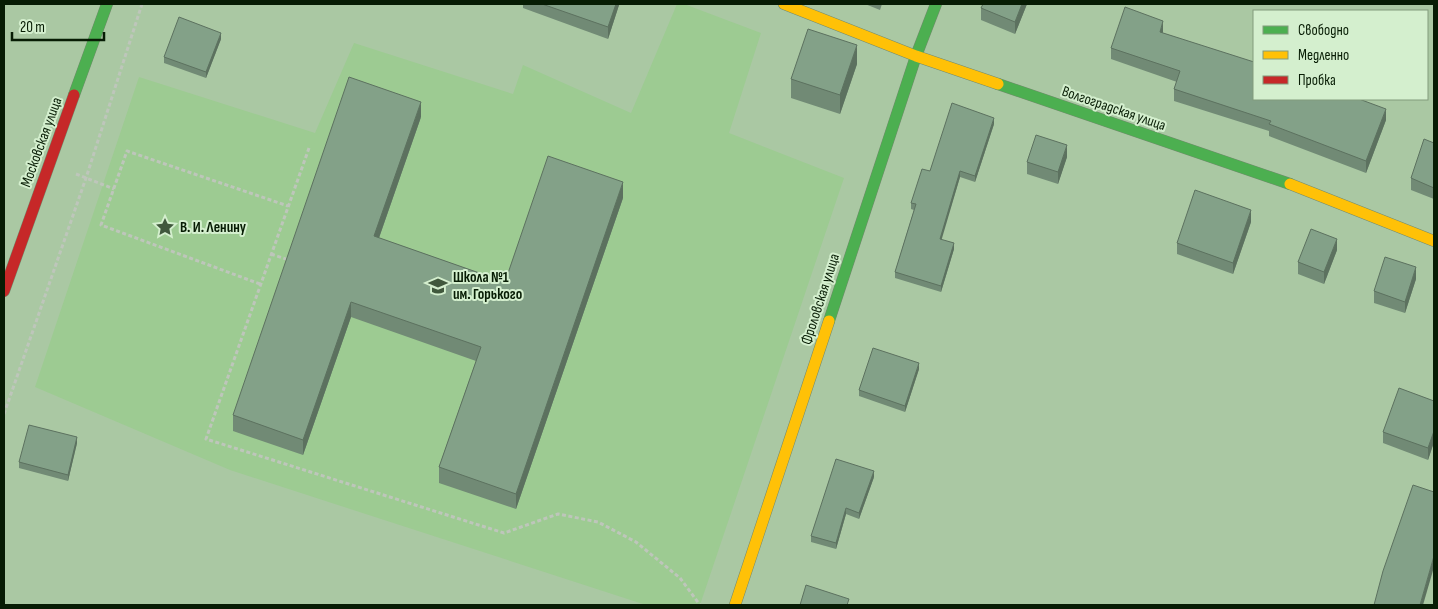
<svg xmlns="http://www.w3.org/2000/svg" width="1438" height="609" viewBox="0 0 1438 609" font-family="'Sofia Sans Condensed',sans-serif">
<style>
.built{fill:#9dcb92}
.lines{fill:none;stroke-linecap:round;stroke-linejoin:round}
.fast-casing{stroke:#738a6e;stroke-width:12}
.slow-casing{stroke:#738a6e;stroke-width:12}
.jam-casing{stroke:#738a6e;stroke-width:12}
.path{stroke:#bec6bb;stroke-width:3;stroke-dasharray:4 2.5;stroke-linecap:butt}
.fast{stroke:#4caf50;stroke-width:11}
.slow{stroke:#ffc107;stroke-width:11}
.jam{stroke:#c62828;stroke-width:11}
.wall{fill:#718a75}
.shaded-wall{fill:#5c715f}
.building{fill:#83a188;stroke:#5c715f}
.labels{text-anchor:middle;stroke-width:4;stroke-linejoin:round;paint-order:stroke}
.street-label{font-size:15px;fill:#071c04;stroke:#d4efce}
.poi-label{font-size:15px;font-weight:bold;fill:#071c04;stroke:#d4efce;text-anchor:start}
</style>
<rect width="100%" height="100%" fill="#aac8a3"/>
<path class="built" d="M 677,4 L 684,4 L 761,33 L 729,133 L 844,178 L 700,605 L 646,605 L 230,470 L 35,387 L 139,77 L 315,133 L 354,43 L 513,94 L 523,65 L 631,113 Z"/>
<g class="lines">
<g class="fast-casing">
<g id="fast">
<path d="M 998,84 L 1290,184"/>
<path d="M 74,95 L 107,4"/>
<path d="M 829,321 L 916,56 L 936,4"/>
</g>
</g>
<g class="slow-casing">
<g id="slow">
<path d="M 784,4 L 916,56 L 998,84"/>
<path d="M 1290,184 L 1434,241"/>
<path d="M 735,605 L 829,321"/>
</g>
</g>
<g class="jam-casing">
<path id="jam" d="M 4,291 L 74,95"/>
</g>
<g class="path">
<path d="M 309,148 L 206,439 L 504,533 L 558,514 L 598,522 L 636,542 L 680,578 L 700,605"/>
<path d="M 76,174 L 114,189"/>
<path d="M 271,254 L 289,260"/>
<path d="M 260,284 L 101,225 L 127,151 L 288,206"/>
<path d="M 4,414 L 86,178 L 142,4"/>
</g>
<use href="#fast" class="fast"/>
<use href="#slow" class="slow"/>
<use href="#jam" class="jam"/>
</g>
<g class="wall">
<path d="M 523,4 L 619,4 L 619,5 L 608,39 L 523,8 Z"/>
<path d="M 865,4 L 882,4 L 880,10 Z"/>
<path d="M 983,4 L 1027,4 L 1015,34 L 981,20 L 981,8 Z"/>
<path d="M 1163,33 L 1386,120 L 1366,173 L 1269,136 L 1269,131 L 1174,101 L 1174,89 L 1177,82 L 1111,59 L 1111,48 Z"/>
<path d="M 221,39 L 206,78 L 164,63 L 164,57 Z"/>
<path d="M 857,64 L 840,114 L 791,98 L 791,79 Z"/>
<path d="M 421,117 L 379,238 L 505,282 L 623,198 L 516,509 L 439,483 L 439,467 L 476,361 L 351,317 L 303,455 L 233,431 L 233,415 Z"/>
<path d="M 994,124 L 975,182 L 960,177 L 941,239 L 954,249 L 941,292 L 895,278 L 895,272 L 914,210 L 911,209 L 911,203 Z"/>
<path d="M 1434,143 L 1434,199 L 1411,190 L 1411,178 Z"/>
<path d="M 1067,157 L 1058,184 L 1027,174 L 1027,162 Z"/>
<path d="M 1251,222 L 1233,274 L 1177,254 L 1177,243 Z"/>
<path d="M 1337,250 L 1324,284 L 1298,274 L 1298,262 Z"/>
<path d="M 1416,279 L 1405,313 L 1374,303 L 1374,291 Z"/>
<path d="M 919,369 L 905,412 L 859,396 L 859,390 Z"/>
<path d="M 1434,401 L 1434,442 L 1428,460 L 1383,443 L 1383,432 Z"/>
<path d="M 77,443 L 68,481 L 19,468 L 19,462 Z"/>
<path d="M 874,477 L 859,519 L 846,514 L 836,549 L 811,542 L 811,536 Z"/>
</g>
<g class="shaded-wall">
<path d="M 616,4 L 619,4 L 619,5 L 608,39 L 608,27 Z"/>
<path d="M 1022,4 L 1027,4 L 1015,34 L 1015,22 Z"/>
<path d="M 1163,21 L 1163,32 L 1160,43 L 1160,32 Z"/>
<path d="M 221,33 L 221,39 L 206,78 L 206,72 Z"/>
<path d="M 857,45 L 857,64 L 840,114 L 840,95 Z"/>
<path d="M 421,102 L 421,117 L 374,252 L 374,236 Z"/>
<path d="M 1386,109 L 1386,120 L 1366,173 L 1366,161 Z"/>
<path d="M 994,118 L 994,124 L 975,182 L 975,176 Z"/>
<path d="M 1067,145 L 1067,157 L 1058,184 L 1058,172 Z"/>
<path d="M 960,171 L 960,177 L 940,245 L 940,239 Z"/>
<path d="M 623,182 L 623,198 L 516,509 L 516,494 Z"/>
<path d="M 1251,210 L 1251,222 L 1233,274 L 1233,263 Z"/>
<path d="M 1337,239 L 1337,250 L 1324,284 L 1324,272 Z"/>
<path d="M 954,243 L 954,249 L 941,292 L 941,286 Z"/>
<path d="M 1416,267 L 1416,279 L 1405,313 L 1405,302 Z"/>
<path d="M 351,302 L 351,317 L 303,455 L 303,440 Z"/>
<path d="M 919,363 L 919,369 L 905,412 L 905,406 Z"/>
<path d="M 1434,431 L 1434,442 L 1428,460 L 1428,448 Z"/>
<path d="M 77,437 L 77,443 L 68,481 L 68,475 Z"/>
<path d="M 874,471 L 874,477 L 859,519 L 859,513 Z"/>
<path d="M 846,508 L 846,514 L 836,549 L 836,543 Z"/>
<path d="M 1434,556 L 1434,567 L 1423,605 L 1420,605 Z"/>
</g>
<g class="building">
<path d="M 542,4 L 616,4 L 608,27 Z"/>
<path d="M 983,4 L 1022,4 L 1015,22 L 981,8 Z"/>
<path d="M 1125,7 L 1163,21 L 1160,32 L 1254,62 L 1254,99 L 1359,99 L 1386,109 L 1366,161 L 1269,124 L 1271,121 L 1174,89 L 1180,71 L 1111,48 Z"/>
<path d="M 179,17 L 221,33 L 206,72 L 164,57 Z"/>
<path d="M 808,29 L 857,45 L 840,95 L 791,79 Z"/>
<path d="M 349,77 L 421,102 L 374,236 L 505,282 L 548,156 L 623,182 L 516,494 L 439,467 L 481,347 L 351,302 L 303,440 L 233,415 Z"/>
<path d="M 952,103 L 994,118 L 975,176 L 960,171 L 940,239 L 954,243 L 941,286 L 895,272 L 916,204 L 911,203 L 922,169 L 930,171 Z"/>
<path d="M 1036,135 L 1067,145 L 1058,172 L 1027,162 Z"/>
<path d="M 1424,139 L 1434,143 L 1434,188 L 1411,178 Z"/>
<path d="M 1195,190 L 1251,210 L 1233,263 L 1177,243 Z"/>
<path d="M 1311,229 L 1337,239 L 1324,272 L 1298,262 Z"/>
<path d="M 1385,257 L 1416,267 L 1405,302 L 1374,291 Z"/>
<path d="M 873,348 L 919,363 L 905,406 L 859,390 Z"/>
<path d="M 1399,388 L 1434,401 L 1434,431 L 1428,448 L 1383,432 Z"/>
<path d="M 29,425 L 77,437 L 68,475 L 19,462 Z"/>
<path d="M 836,459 L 874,471 L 859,513 L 846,508 L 836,543 L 811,536 Z"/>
<path d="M 1413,485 L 1434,492 L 1434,556 L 1420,605 L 1374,605 L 1383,571 Z"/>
<path d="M 806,585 L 849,599 L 847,605 L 800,605 Z"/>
</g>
<defs>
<g id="sight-bare" transform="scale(1.5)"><path d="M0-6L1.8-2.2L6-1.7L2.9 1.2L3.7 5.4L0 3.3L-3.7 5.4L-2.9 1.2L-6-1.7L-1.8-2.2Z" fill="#40583c" stroke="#d4efce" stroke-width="2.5" paint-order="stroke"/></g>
<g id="school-bare" transform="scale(1.5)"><path d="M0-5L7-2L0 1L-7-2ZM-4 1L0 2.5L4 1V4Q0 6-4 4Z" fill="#40583c" stroke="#d4efce" stroke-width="2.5" paint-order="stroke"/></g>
</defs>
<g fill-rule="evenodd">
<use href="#sight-bare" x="165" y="227"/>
<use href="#school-bare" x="438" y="286"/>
</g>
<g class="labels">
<g class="street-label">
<text transform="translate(1114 108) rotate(19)" y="5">Волгоградская улица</text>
<text transform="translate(41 142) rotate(-70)" y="5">Московская улица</text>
<text transform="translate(820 299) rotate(-72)" y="5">Фроловская улица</text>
</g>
<g class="poi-label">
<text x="180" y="232">В. И. Ленину</text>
<text x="453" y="282">Школа №1<tspan x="453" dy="17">им. Горького</tspan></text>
</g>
</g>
<rect width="1438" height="609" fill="none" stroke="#071c04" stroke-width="10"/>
<rect x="1253" y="10" width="175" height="90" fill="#d4efce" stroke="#829b7d"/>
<rect x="1263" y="26" width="25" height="8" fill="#4caf50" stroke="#829b7d"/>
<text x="1298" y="35" font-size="15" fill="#071c04">Свободно</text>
<rect x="1263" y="51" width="25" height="8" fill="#ffc107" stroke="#829b7d"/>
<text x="1298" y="60" font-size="15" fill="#071c04">Медленно</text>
<rect x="1263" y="76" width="25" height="8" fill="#c62828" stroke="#829b7d"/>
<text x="1298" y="85" font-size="15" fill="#071c04">Пробка</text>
<path d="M12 32v8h92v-8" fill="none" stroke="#071c04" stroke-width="2.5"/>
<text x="20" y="32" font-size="15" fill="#071c04" stroke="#d4efce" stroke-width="4" paint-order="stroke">20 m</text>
</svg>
